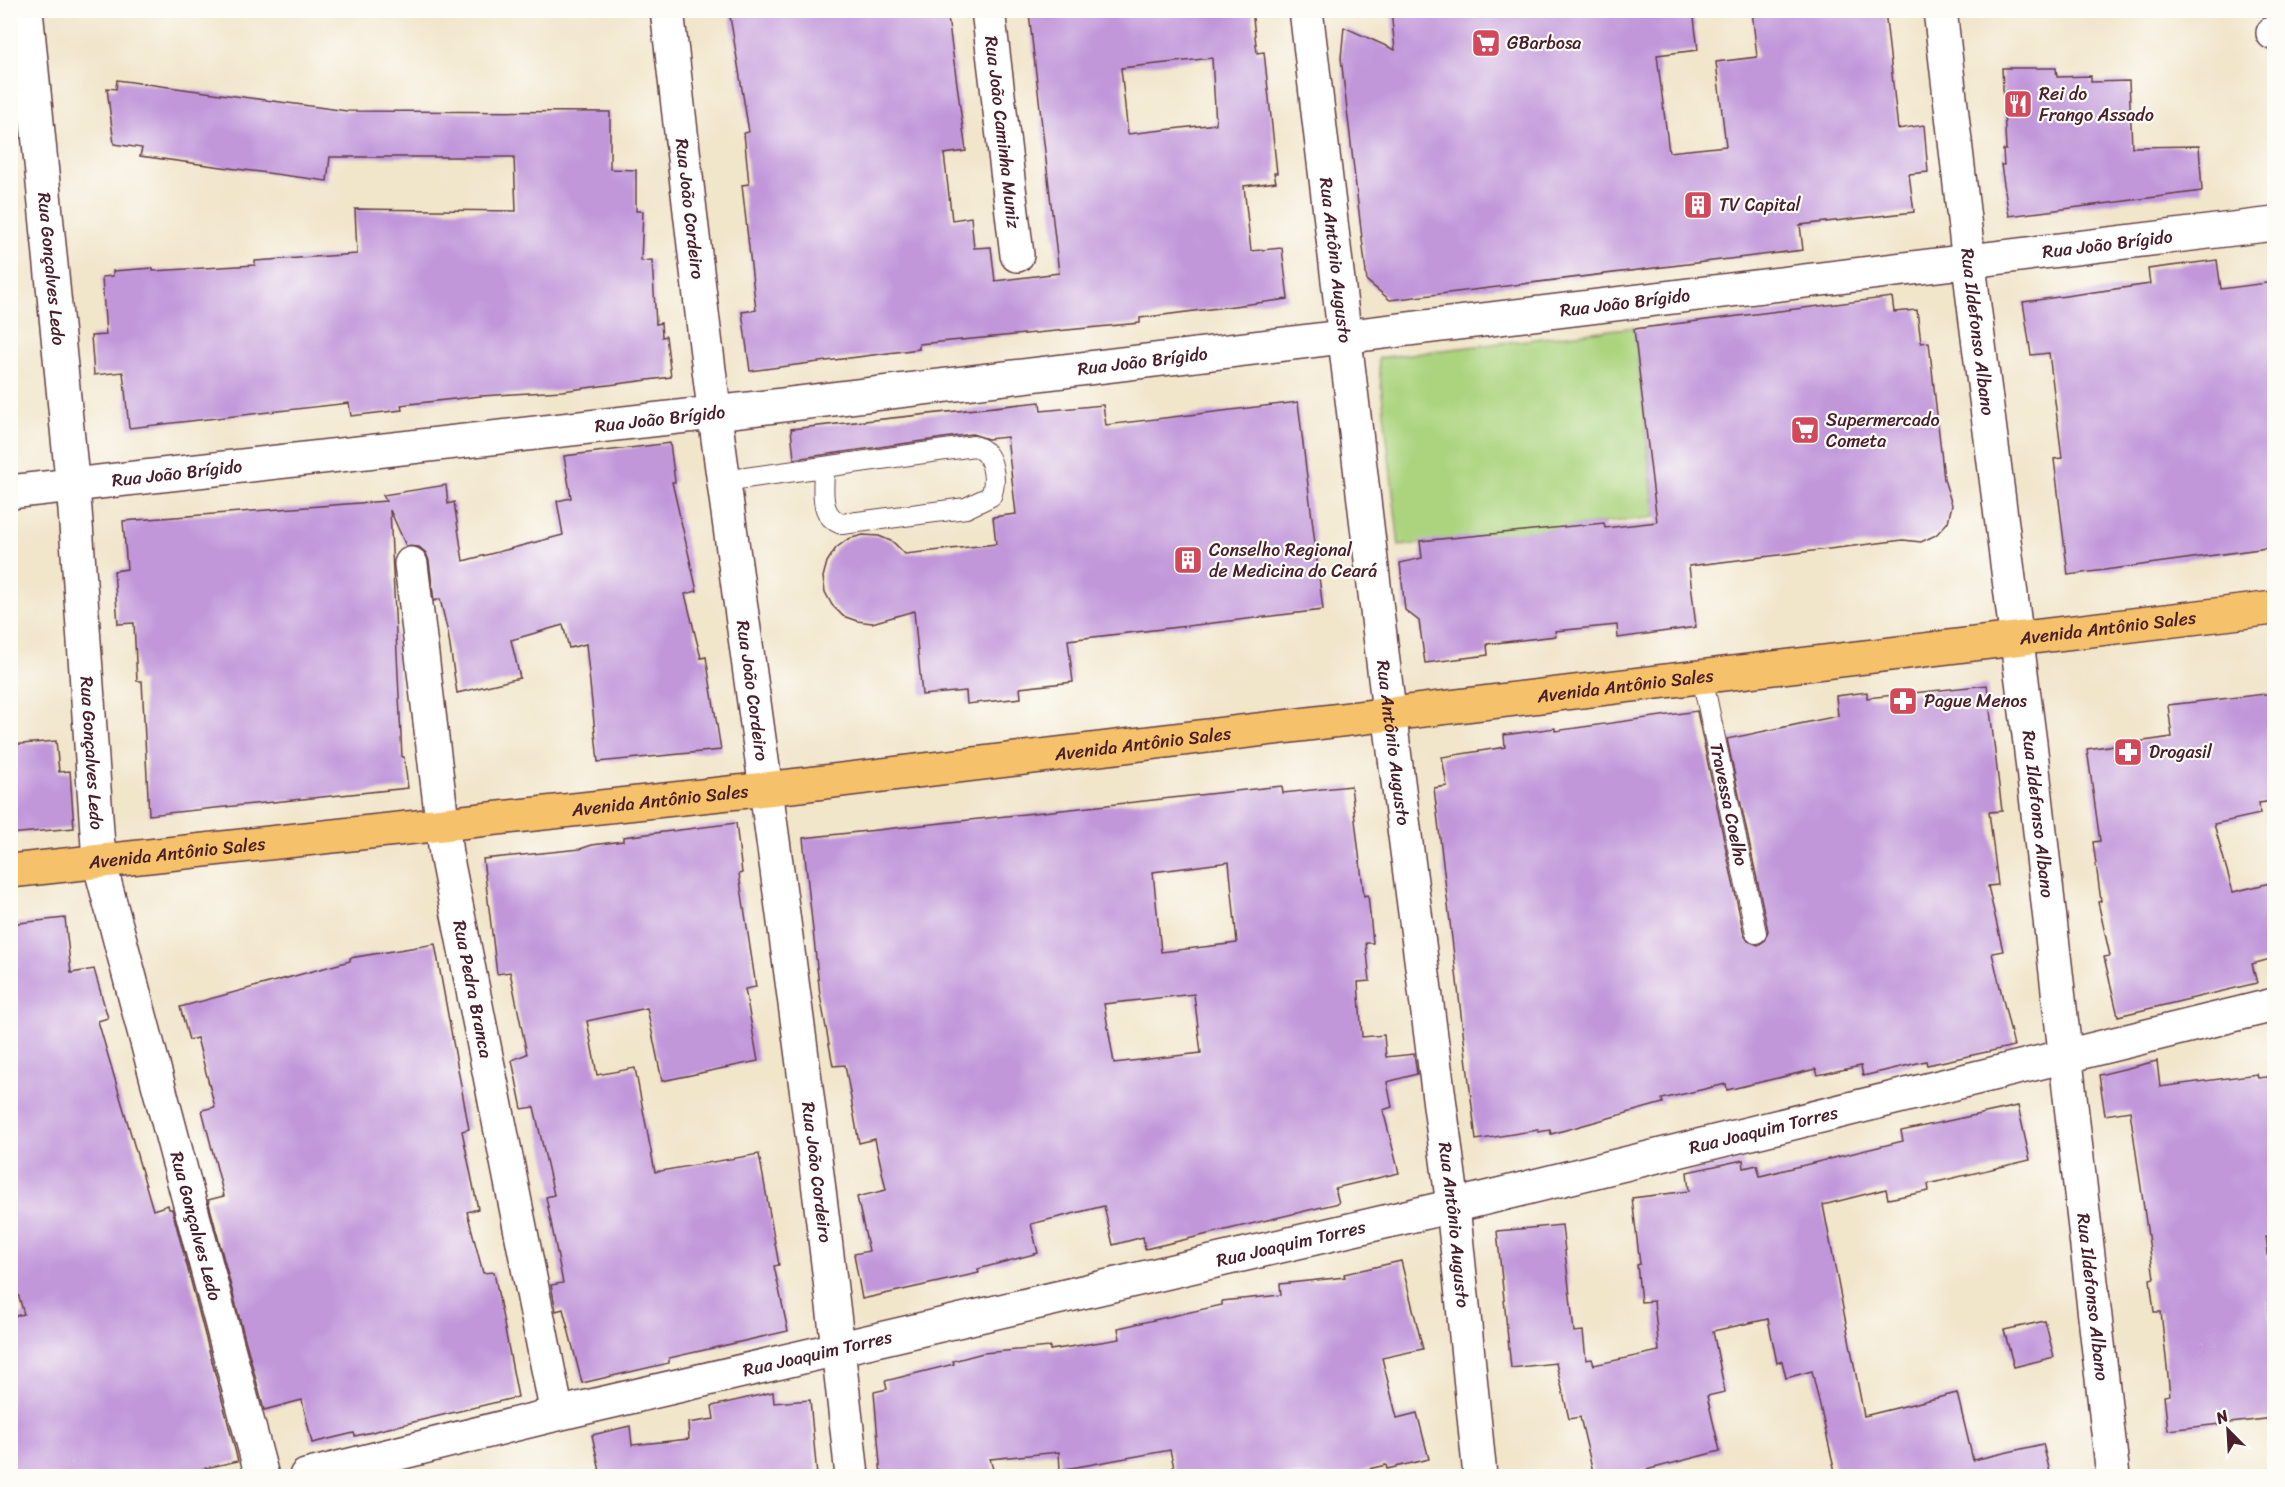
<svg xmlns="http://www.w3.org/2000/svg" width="2285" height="1487" viewBox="0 0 2285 1487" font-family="Sriracha,sans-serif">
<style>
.green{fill:#acd47f;stroke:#7b7a55;stroke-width:1.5}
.building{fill:#c197da;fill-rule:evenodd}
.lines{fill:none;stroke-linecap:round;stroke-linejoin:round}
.service-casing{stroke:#633d43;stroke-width:22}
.minor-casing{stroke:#633d43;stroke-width:36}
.tertiary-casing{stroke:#633d43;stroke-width:36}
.primary-casing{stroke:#633d43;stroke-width:36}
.service{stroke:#fff;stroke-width:20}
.minor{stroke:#fff;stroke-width:33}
.tertiary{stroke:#fff;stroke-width:33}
.primary{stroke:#f5c16b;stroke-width:33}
.labels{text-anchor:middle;stroke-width:4.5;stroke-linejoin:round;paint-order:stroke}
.poi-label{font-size:18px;fill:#4a1f2b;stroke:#fdfcf7;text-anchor:start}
.street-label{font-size:18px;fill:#4a1f2b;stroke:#fdfcf7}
</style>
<rect width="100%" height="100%" fill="#fdfcf7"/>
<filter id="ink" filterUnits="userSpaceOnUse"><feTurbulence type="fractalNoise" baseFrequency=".0167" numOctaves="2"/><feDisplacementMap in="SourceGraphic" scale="12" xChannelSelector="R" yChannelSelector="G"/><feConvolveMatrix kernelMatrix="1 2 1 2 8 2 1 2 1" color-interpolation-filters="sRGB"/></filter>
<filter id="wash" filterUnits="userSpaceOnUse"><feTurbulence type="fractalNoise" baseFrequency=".008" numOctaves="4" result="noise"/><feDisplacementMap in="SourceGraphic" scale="24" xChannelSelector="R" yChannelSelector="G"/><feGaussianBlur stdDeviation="1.35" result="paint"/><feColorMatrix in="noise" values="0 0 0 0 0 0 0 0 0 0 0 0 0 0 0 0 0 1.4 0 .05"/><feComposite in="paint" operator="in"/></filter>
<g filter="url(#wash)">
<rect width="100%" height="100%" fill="#f1e5ca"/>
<path class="green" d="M 1634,327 L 1655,517 L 1399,546 L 1378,358 Z"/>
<g id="blocks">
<g class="building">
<path d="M 729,10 L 947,10 L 966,151 L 944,154 L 952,220 L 971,217 L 974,248 L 991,247 L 995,281 L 1059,273 L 1029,13 L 1252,10 L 1257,53 L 1264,52 L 1277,173 L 1274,173 L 1276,182 L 1244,186 L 1251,251 L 1282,248 L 1288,299 L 1140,318 L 1140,323 L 919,344 L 919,349 L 750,371 L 742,312 L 756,310 L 742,185 L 749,184 L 744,133 L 749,132 ZM 1212,58 L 1216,124 L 1128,134 L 1121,68 Z"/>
<path d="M 1391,10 L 1693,10 L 1698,50 L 1657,55 L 1669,152 L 1726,146 L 1716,62 L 1757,57 L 1752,10 L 1885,10 L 1898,129 L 1924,125 L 1928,172 L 1909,174 L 1914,212 L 1800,225 L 1803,250 L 1390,300 L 1367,281 L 1341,58 L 1344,27 L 1395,50 Z"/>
<path d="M 2002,68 L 2056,68 L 2057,77 L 2091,76 L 2091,82 L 2129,81 L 2132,147 L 2199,146 L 2202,191 L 2009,216 L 2001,165 L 2004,165 L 2003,150 L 2006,150 Z"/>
<path d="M 117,80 L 347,111 L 610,112 L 610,169 L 636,170 L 636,211 L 643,211 L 641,261 L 652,260 L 656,324 L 661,323 L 662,337 L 666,336 L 671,377 L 562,391 L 481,396 L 401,405 L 402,410 L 351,416 L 349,403 L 129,428 L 123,372 L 94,375 L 91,336 L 106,335 L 102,277 L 113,276 L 113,271 L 153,268 L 153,271 L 255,265 L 255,261 L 357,254 L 355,209 L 516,211 L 514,157 L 330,157 L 327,181 L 140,156 L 142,148 L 114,144 L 107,88 L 116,89 Z"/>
<path d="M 2217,260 L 2221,289 L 2274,282 L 2274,547 L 2068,575 L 2054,459 L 2062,458 L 2049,353 L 2031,355 L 2023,302 L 2150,284 L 2148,269 Z"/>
<path d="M 1892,297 L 1894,312 L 1917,310 L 1921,343 L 1929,342 L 1944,479 L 1952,505 L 1948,522 L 1936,535 L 1921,542 L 1903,540 L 1689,566 L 1696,627 L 1618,638 L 1617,625 L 1555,631 L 1556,636 L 1487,644 L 1488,655 L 1425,663 L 1419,621 L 1405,610 L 1400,563 L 1422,558 L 1420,541 L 1604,523 L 1605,528 L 1657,522 L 1634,329 Z"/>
<path d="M 1040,402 L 1041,411 L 1103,405 L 1106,425 L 1298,402 L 1323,610 L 1068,640 L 1073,682 L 1020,688 L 1021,698 L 967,704 L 966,691 L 922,695 L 914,611 L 872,623 L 857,621 L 843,616 L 832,605 L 825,592 L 823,577 L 827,562 L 836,548 L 848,539 L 863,535 L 879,536 L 893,542 L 905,554 L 996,544 L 993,517 L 1016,514 L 1007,437 L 988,439 L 972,434 L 794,459 L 791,429 Z"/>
<path d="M 670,443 L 675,482 L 672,482 L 697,591 L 685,594 L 701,658 L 706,657 L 721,750 L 598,762 L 586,644 L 569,648 L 563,625 L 511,640 L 520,678 L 457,693 L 448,633 L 440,599 L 434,601 L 429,561 L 426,553 L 419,547 L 406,546 L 390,510 L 402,757 L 404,757 L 408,788 L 149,815 L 142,681 L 137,681 L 134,623 L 118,624 L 114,571 L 127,569 L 123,521 L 386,501 L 383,495 L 446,485 L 448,504 L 454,502 L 463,561 L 563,535 L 557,501 L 571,498 L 564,456 Z"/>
<path d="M 1987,685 L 2002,811 L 1989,812 L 1998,885 L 1988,886 L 2003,951 L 1992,953 L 2014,1046 L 1927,1065 L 1926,1061 L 1863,1076 L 1861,1066 L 1818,1075 L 1816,1069 L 1727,1090 L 1726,1084 L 1662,1099 L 1663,1103 L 1551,1134 L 1550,1130 L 1538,1132 L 1538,1130 L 1476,1140 L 1434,788 L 1447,786 L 1442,757 L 1505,747 L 1504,735 L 1555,728 L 1555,731 L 1697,711 L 1744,935 L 1748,941 L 1758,945 L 1764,941 L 1768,931 L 1727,739 L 1838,716 L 1836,696 L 1867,692 L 1867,698 Z"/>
<path d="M 2274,693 L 2274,801 L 2259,803 L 2260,814 L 2214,824 L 2233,892 L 2274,882 L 2274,958 L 2252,964 L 2257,983 L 2118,1016 L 2104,957 L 2110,956 L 2098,902 L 2101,901 L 2093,842 L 2100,841 L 2087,749 L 2172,737 L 2168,705 Z"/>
<path d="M 56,741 L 59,772 L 70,771 L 74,828 L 10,834 L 10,745 Z"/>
<path d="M 1282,786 L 1283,793 L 1351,786 L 1364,896 L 1368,895 L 1373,943 L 1366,943 L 1370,981 L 1358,982 L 1362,1037 L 1384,1035 L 1386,1057 L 1414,1054 L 1417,1074 L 1387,1082 L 1392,1107 L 1383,1110 L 1399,1173 L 1335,1188 L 1339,1203 L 1145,1249 L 1143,1237 L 1113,1245 L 1104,1206 L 1031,1224 L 1038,1253 L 978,1269 L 979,1273 L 862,1299 L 854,1254 L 869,1251 L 857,1197 L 886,1190 L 875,1139 L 859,1143 L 845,1065 L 833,1066 L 820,995 L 803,838 ZM 1229,862 L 1237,943 L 1161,952 L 1153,872 ZM 1194,994 L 1201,1053 L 1114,1063 L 1104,1004 Z"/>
<path d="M 736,823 L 742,873 L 739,874 L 756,987 L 745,989 L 758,1061 L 662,1081 L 647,1008 L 587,1021 L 597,1075 L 635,1068 L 655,1172 L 759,1154 L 779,1265 L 774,1266 L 788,1331 L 669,1358 L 669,1363 L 582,1383 L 563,1309 L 556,1311 L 551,1285 L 563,1283 L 546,1197 L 554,1195 L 534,1107 L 522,1109 L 512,1060 L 527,1054 L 510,972 L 497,974 L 483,859 L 580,849 L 592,845 L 623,841 L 623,837 Z"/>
<path d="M 65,918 L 71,973 L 94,969 L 108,1018 L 98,1021 L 153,1210 L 168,1205 L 169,1209 L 172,1209 L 238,1461 L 170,1476 L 10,1476 L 10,1317 L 24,1314 L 10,1267 L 10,924 Z"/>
<path d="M 435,944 L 469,1129 L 462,1131 L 478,1209 L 467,1212 L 483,1273 L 494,1272 L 518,1397 L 355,1436 L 354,1433 L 312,1443 L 302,1400 L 264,1410 L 208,1200 L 224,1196 L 202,1110 L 215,1107 L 197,1038 L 189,1040 L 180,1007 L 350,961 L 350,958 Z"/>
<path d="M 2157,1061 L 2160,1087 L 2257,1074 L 2258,1078 L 2274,1076 L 2274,1236 L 2266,1237 L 2274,1300 L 2268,1300 L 2274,1359 L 2274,1418 L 2168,1430 L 2164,1396 L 2170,1395 L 2161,1312 L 2154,1312 L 2150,1279 L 2154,1278 L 2130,1111 L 2105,1115 L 2099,1075 Z"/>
<path d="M 2018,1106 L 2030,1160 L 1928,1184 L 1929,1191 L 1888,1199 L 1886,1189 L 1823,1205 L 1864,1416 L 1957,1393 L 1973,1460 L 2043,1444 L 2051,1476 L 1836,1476 L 1812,1371 L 1786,1378 L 1782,1361 L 1777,1363 L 1768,1319 L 1713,1331 L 1725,1392 L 1707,1396 L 1720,1451 L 1623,1476 L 1594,1476 L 1580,1417 L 1569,1419 L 1556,1363 L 1511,1368 L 1497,1231 L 1562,1225 L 1574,1332 L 1583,1331 L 1586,1360 L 1592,1359 L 1594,1365 L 1659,1351 L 1654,1301 L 1641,1302 L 1637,1265 L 1640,1264 L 1632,1198 L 1689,1191 L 1687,1172 L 1743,1160 L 1744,1168 L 1757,1165 L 1760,1176 L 1903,1141 L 1901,1131 Z"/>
<path d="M 1401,1261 L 1423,1349 L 1382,1358 L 1397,1418 L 1417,1413 L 1429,1459 L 1387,1469 L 1386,1465 L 1338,1476 L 1176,1476 L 1170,1450 L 1060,1470 L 1059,1452 L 990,1459 L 995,1476 L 881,1476 L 874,1392 L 887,1389 L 885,1381 L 954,1364 L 953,1361 L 983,1353 L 1050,1347 L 1050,1350 L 1120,1339 L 1118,1328 L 1222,1305 L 1222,1301 L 1281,1295 L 1280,1284 L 1345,1277 L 1344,1274 Z"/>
<path d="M 2045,1321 L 2054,1357 L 2014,1367 L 2004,1330 Z"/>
<path d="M 773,1392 L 774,1403 L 810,1400 L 817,1476 L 601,1476 L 592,1435 L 630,1426 L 632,1445 L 689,1439 L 688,1423 L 714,1419 L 712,1406 Z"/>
</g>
</g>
</g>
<g filter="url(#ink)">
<use href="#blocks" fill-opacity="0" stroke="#633d43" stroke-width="1.5"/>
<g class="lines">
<g class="service-casing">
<g id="service">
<path d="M 724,481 L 974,446 C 994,450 997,480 991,496 L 966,508 L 842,524 C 818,516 824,489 824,468"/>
<path id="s1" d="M 1702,677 L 1756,933"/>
</g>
</g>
<g class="minor-casing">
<g id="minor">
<path id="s2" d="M 26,10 L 75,510 L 99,861 L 262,1476"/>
<path id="s3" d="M 988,10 L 1017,255"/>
<path d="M 2273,33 L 2274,33"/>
<path id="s4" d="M 411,564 L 446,854 L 557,1414"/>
<path id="s5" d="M 306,1476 L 557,1414 L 1453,1206 L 2274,1005"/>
</g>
</g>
<g class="tertiary-casing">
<g id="tertiary">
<path id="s6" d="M 667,10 C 683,146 697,281 715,416 C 762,769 815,1122 852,1476"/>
<path id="s7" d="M 1306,10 L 1389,712 L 1453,1206 L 1480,1476"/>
<path id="s8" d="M 1940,10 L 1973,298 L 2030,743 L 2113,1476"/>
<path id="s9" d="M 10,492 L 758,408 L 2274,224"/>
</g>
</g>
<g class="primary-casing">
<g id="primary">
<path id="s10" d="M 10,871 L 766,789 L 2274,608"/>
</g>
</g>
<use href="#service" class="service"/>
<use href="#minor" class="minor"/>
<use href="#tertiary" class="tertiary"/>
<use href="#primary" class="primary"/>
</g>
</g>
<defs>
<g id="supermarket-square" transform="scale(1.5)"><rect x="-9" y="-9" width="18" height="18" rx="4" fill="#d1495b" stroke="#fdfcf7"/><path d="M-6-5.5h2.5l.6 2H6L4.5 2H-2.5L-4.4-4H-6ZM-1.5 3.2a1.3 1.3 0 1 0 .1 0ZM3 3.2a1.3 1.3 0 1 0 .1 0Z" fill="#fff"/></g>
<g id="restaurant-square" transform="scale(1.5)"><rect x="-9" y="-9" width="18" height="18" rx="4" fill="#d1495b" stroke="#fdfcf7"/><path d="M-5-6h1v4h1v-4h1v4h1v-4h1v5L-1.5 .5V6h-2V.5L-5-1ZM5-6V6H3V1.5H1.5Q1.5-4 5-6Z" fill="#fff"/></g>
<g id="building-square" transform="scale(1.5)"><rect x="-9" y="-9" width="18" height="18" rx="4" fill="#d1495b" stroke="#fdfcf7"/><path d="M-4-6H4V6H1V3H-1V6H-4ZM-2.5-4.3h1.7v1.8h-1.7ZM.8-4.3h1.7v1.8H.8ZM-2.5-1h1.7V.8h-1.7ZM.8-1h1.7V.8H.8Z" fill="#fff"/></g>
<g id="pharmacy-square" transform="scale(1.5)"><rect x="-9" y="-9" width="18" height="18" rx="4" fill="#d1495b" stroke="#fdfcf7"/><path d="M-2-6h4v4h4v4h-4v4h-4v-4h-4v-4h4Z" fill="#fff"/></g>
</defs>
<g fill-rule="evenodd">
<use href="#supermarket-square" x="1486" y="43"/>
<use href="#restaurant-square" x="2018" y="104"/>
<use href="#building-square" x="1698" y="205"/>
<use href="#supermarket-square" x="1805" y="430"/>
<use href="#building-square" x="1188" y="560"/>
<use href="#pharmacy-square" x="1903" y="701"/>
<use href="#pharmacy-square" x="2128" y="752"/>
</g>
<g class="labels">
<g class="poi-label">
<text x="1507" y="49">GBarbosa</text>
<text x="2039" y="100">Rei do<tspan x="2039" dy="21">Frango Assado</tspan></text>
<text x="1719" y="211">TV Capital</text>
<text x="1826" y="426">Supermercado<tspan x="1826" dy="21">Cometa</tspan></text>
<text x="1209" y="556">Conselho Regional<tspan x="1209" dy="21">de Medicina do Ceará</tspan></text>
<text x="1924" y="707">Pague Menos</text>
<text x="2149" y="758">Drogasil</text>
</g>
<g class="street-label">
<text dy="6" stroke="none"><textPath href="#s3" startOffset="123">Rua João Caminha Muniz</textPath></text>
<text dy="6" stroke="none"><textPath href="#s6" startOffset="200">Rua João Cordeiro</textPath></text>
<text dy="6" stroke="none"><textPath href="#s9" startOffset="2112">Rua João Brígido</textPath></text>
<text dy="6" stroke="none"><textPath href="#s7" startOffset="252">Rua Antônio Augusto</textPath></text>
<text dy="6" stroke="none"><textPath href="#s2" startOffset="260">Rua Gonçalves Ledo</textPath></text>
<text dy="6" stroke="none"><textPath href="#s9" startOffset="1626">Rua João Brígido</textPath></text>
<text dy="6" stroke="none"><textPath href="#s8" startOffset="324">Rua Ildefonso Albano</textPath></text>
<text dy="6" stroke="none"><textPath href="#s9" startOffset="1140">Rua João Brígido</textPath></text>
<text dy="6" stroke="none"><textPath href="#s9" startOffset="654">Rua João Brígido</textPath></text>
<text dy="6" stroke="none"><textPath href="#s9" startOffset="168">Rua João Brígido</textPath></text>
<text dy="6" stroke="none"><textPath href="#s10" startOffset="2112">Avenida Antônio Sales</textPath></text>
<text dy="6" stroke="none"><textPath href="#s10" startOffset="1626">Avenida Antônio Sales</textPath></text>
<text dy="6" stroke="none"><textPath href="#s6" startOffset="686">Rua João Cordeiro</textPath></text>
<text dy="6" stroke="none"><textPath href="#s10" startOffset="1140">Avenida Antônio Sales</textPath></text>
<text dy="6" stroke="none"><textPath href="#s7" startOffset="738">Rua Antônio Augusto</textPath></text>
<text dy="6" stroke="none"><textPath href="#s2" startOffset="746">Rua Gonçalves Ledo</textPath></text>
<text dy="6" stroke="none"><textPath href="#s10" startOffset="654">Avenida Antônio Sales</textPath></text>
<text dy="6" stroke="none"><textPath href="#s1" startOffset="130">Travessa Coelho</textPath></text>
<text dy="6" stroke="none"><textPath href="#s8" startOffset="810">Rua Ildefonso Albano</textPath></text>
<text dy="6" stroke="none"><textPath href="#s10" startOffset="168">Avenida Antônio Sales</textPath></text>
<text dy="6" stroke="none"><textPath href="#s4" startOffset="430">Rua Pedra Branca</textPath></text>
<text dy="6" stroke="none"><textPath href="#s5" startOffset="1498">Rua Joaquim Torres</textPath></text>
<text dy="6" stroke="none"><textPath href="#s6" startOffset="1172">Rua João Cordeiro</textPath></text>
<text dy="6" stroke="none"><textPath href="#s2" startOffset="1232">Rua Gonçalves Ledo</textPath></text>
<text dy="6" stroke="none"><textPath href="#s7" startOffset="1224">Rua Antônio Augusto</textPath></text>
<text dy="6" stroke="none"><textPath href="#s5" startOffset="1012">Rua Joaquim Torres</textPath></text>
<text dy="6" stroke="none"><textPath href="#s8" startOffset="1296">Rua Ildefonso Albano</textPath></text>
<text dy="6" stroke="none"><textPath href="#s5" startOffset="526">Rua Joaquim Torres</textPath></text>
</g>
</g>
<rect width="2285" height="1487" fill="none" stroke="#fdfcf7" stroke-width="36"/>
<g transform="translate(2228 1430) rotate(336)" stroke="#fdfcf7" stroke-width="4.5" paint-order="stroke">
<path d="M0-4.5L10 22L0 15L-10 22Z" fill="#4a1f2b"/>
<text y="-9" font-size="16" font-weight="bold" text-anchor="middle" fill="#4a1f2b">N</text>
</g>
</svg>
